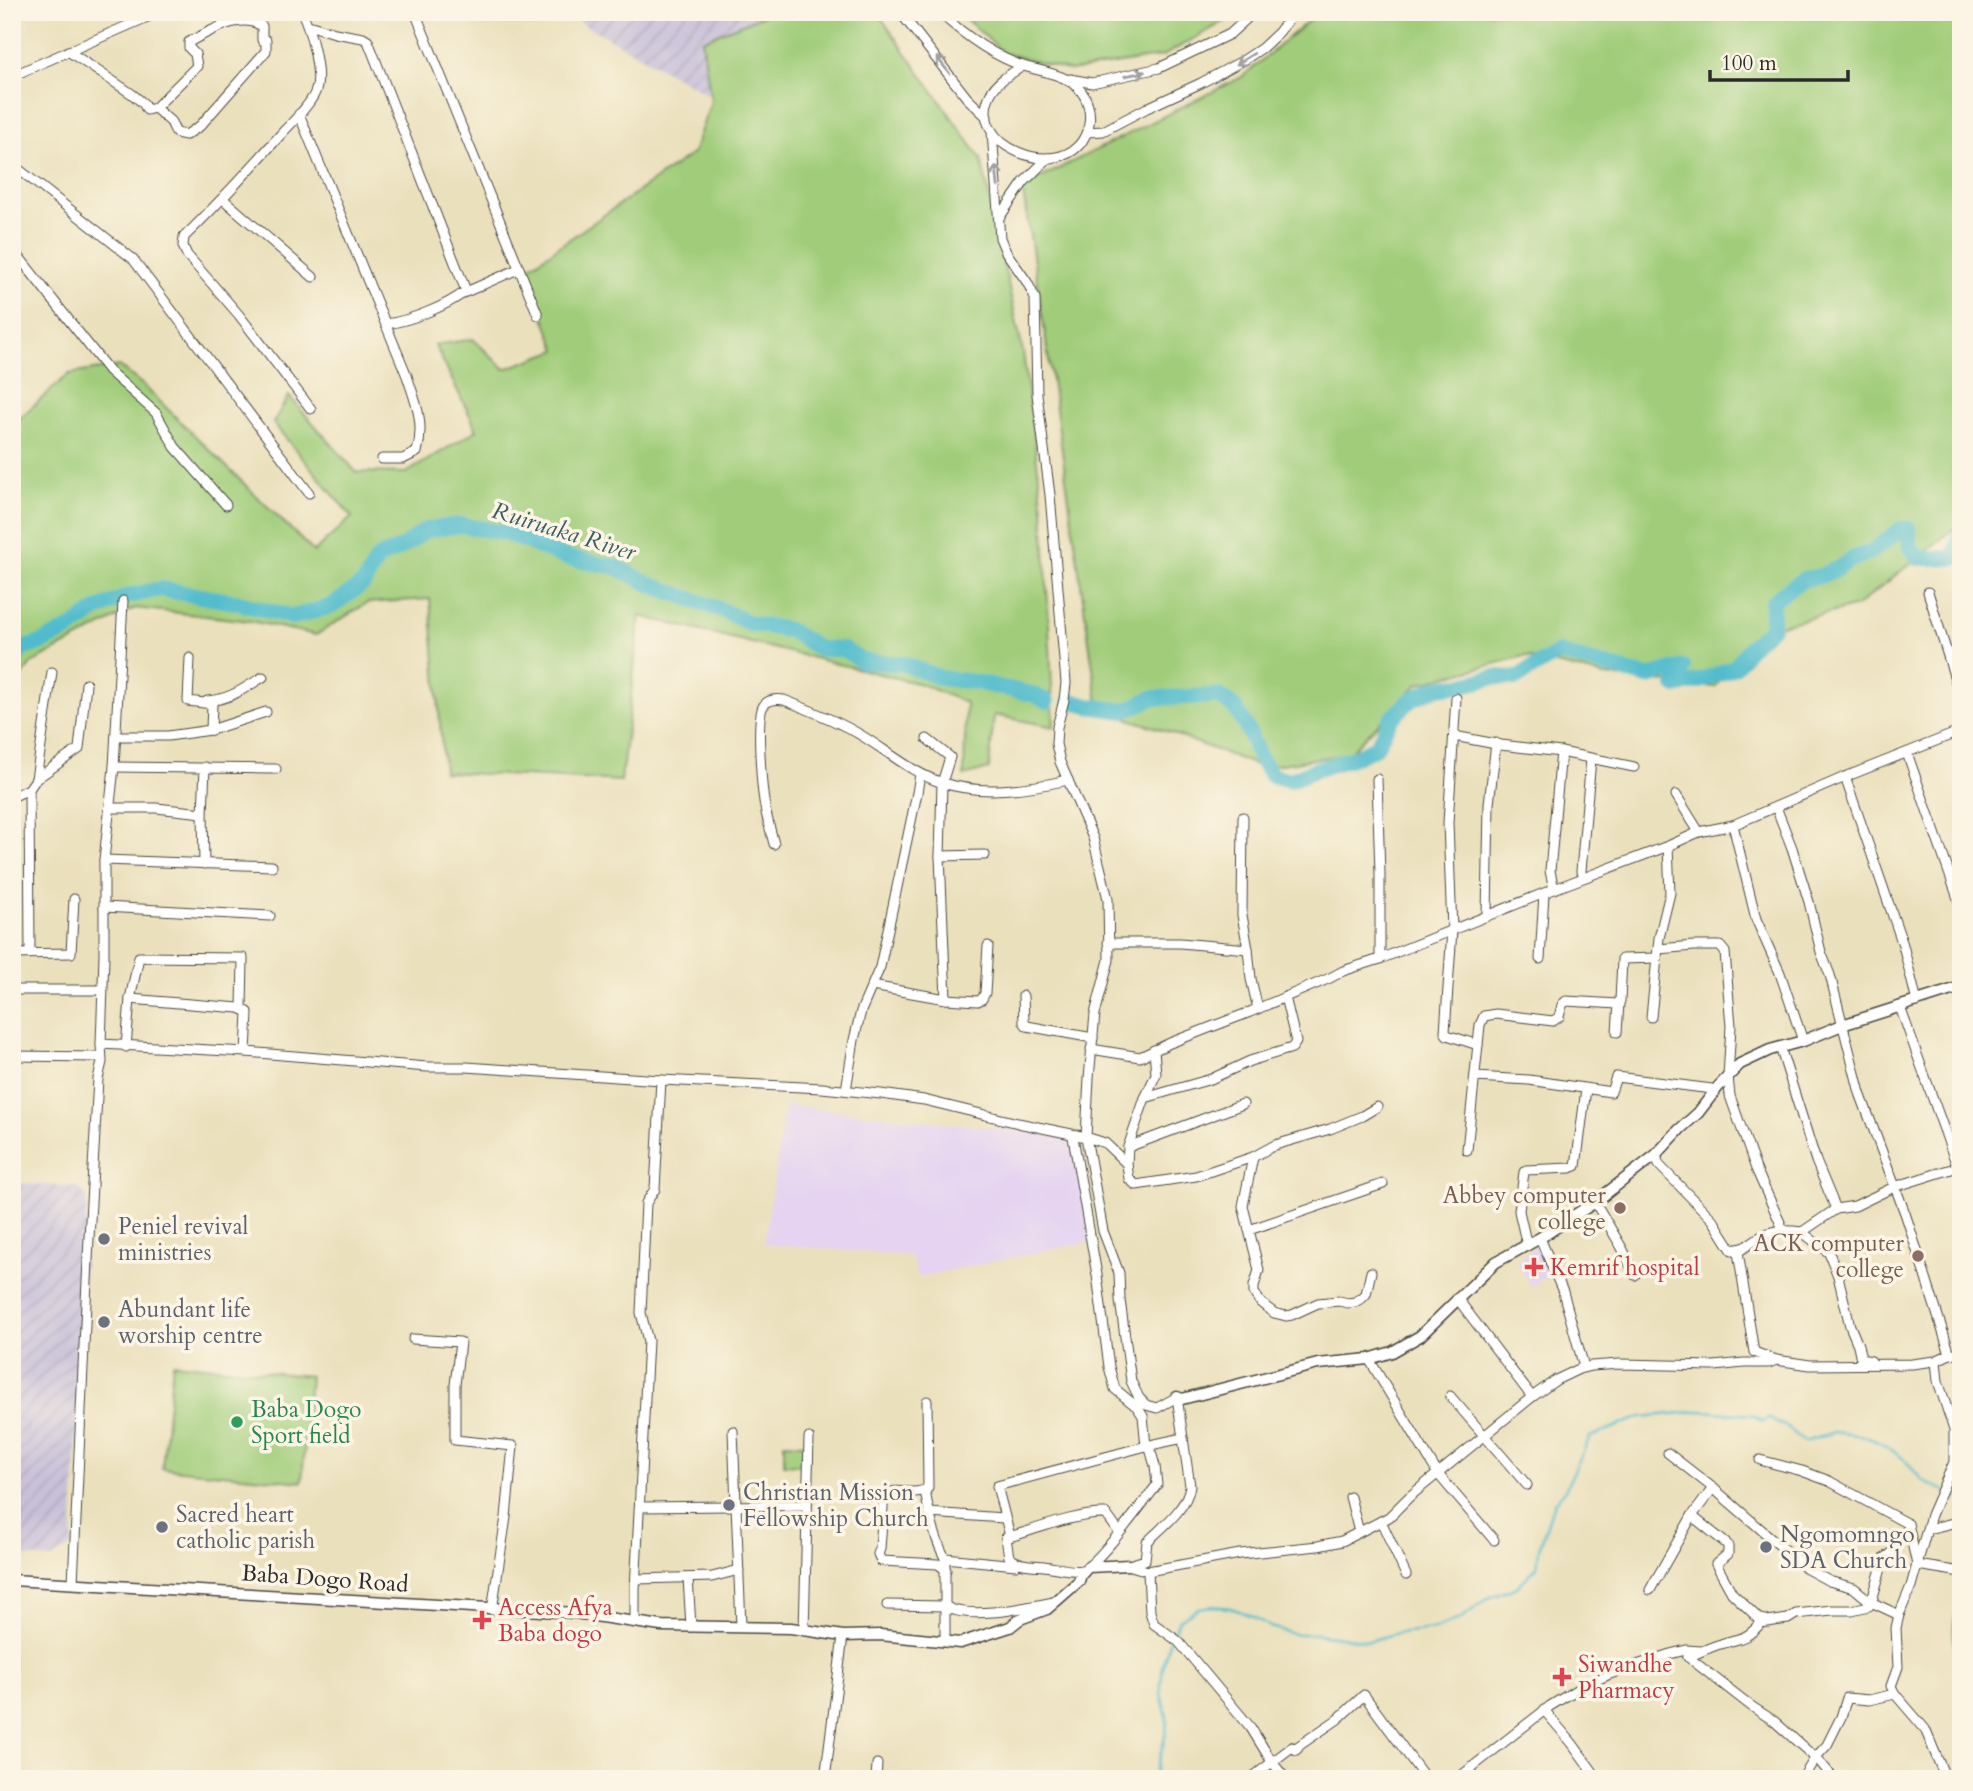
<svg xmlns="http://www.w3.org/2000/svg" width="1973" height="1791" viewBox="0 0 1973 1791" font-family="Cardo,serif">
<style>
.built{fill:#e5d3f1}
.industrial{fill:url(#industrial-furrows)}
.green{fill:#a1cd7a;stroke:#667c52;stroke-width:2}
.water{fill:url(#water-waves);stroke:#3e737c;stroke-width:2}
.lines{fill:none;stroke-linecap:round;stroke-linejoin:round}
.stream{stroke:#50bbcc;stroke-width:2.5}
.river{stroke:#50bbcc;stroke-width:16}
.minor-casing{stroke:#484641;stroke-width:11}
.tertiary-casing{stroke:#484641;stroke-width:13}
.minor{stroke:#fff;stroke-width:9}
.tertiary{stroke:#fff;stroke-width:10}
.oneway{stroke:#a0a0a0}
.education-dot{fill:#8d6e63;stroke:#fcf5e5;stroke-width:2.5}
.worship-dot{fill:#6b7280;stroke:#fcf5e5;stroke-width:2.5}
.health-dot{fill:#e0444e;stroke:#fcf5e5;stroke-width:2.5}
.leisure-dot{fill:#2e9e5b;stroke:#fcf5e5;stroke-width:2.5}
.labels{text-anchor:middle;stroke-width:7;stroke-linejoin:round;paint-order:stroke}
.education-label{font-size:23px;fill:#785e54;stroke:#fcf5e5;text-anchor:end}
.worship-label{font-size:23px;fill:#5b616d;stroke:#fcf5e5;text-anchor:start}
.health-label{font-size:23px;fill:#be3a42;stroke:#fcf5e5;text-anchor:start}
.leisure-label{font-size:23px;fill:#27864d;stroke:#fcf5e5;text-anchor:start}
.street-label{font-size:23px;fill:#2b2b2b;stroke:#fcf5e5}
.water-label{font-size:24px;font-style:italic;fill:#385d63;stroke:#fcf5e5}
</style>
<defs>
<pattern id="industrial-furrows" width="10" height="10" patternUnits="userSpaceOnUse" patternTransform="scale(1.75)"><rect width="10" height="10" fill="#c7c0d9"/><path d="M-1 1l2-2M0 10L10 0M9 11l2-2" fill="none" stroke="#aba5ba"/></pattern>
<pattern id="water-waves" width="16" height="10" patternUnits="userSpaceOnUse" patternTransform="scale(1.75)"><rect width="16" height="10" fill="#50bbcc"/><path d="M0 5q4-4 8 0t8 0" fill="none" stroke="#4398a6"/></pattern>
</defs>
<rect width="100%" height="100%" fill="#fcf5e5"/>
<filter id="ink" filterUnits="userSpaceOnUse"><feTurbulence type="fractalNoise" baseFrequency=".0143" numOctaves="2"/><feDisplacementMap in="SourceGraphic" scale="14" xChannelSelector="R" yChannelSelector="G"/><feConvolveMatrix kernelMatrix="1 2 1 2 8 2 1 2 1" color-interpolation-filters="sRGB"/></filter>
<filter id="wash" filterUnits="userSpaceOnUse"><feTurbulence type="fractalNoise" baseFrequency=".00686" numOctaves="4" result="noise"/><feDisplacementMap in="SourceGraphic" scale="28" xChannelSelector="R" yChannelSelector="G"/><feGaussianBlur stdDeviation="1.57" result="paint"/><feColorMatrix in="noise" values="0 0 0 0 0 0 0 0 0 0 0 0 0 0 0 0 0 1.4 0 .05"/><feComposite in="paint" operator="in"/></filter>
<g filter="url(#wash)">
<rect width="100%" height="100%" fill="#ebe0bc"/>
<g class="built">
<path d="M 785,1105 L 1075,1137 L 1093,1241 L 918,1277 L 910,1256 L 764,1244 Z"/>
<path d="M 1536,1246 L 1553,1273 L 1531,1287 L 1516,1261 Z"/>
</g>
<g class="industrial">
<path d="M 562,12 L 838,12 L 780,135 Z"/>
<path d="M 12,1183 L 78,1187 L 87,1198 L 72,1545 L 52,1559 L 12,1556 Z"/>
</g>
<g class="green">
<path d="M 772,12 L 877,12 L 981,159 L 1023,352 L 1043,508 L 1054,727 L 994,715 L 989,769 L 964,776 L 966,703 L 921,684 L 640,616 L 621,781 L 444,772 L 430,599 L 367,603 L 316,635 L 250,621 L 135,608 L 32,663 L 12,689 L 12,425 L 69,374 L 119,366 L 144,386 L 314,552 L 352,517 L 273,423 L 289,396 L 356,472 L 406,473 L 477,430 L 435,345 L 473,339 L 505,369 L 557,350 L 525,270 L 693,153 L 711,101 L 702,40 Z"/>
<path d="M 958,12 L 1241,12 L 1163,56 L 1071,71 L 1004,53 Z"/>
<path d="M 1319,12 L 1961,12 L 1961,523 L 1857,606 L 1757,631 L 1715,687 L 1605,676 L 1524,656 L 1418,684 L 1348,754 L 1261,767 L 1166,731 L 1099,709 C 1073,535 1051,360 1022,187 L 1242,77 Z"/>
<path d="M 173,1363 L 310,1376 L 302,1482 L 162,1468 Z"/>
<path d="M 784,1443 L 806,1444 L 805,1465 L 784,1464 Z"/>
</g>
<path class="water" d="M 1961,1601 L 1961,1674 C 1955,1647 1948,1626 1961,1601 Z"/>
<g class="lines">
<g class="stream">
<path d="M 1173,1633 L 1179,1620 L 1198,1608 L 1212,1606 L 1231,1608 L 1252,1616 L 1270,1627 L 1294,1634 L 1318,1634 L 1369,1641 L 1397,1633 L 1434,1629 L 1460,1619 L 1489,1598 L 1517,1587 L 1537,1567 L 1539,1549 L 1554,1503 L 1565,1490 L 1590,1437 L 1641,1417 L 1702,1411 L 1753,1415 L 1763,1422 L 1768,1418 L 1784,1425 L 1805,1442 L 1834,1432 L 1864,1436 L 1885,1445 L 1904,1459 L 1922,1480 L 1961,1499"/>
<path d="M 1154,1779 C 1158,1759 1167,1740 1167,1720 C 1167,1711 1162,1702 1161,1693 C 1160,1675 1165,1657 1170,1639"/>
</g>
<g class="river">
<path d="M 12,660 L 22,649 L 43,642 L 71,628 L 98,609 L 128,596 L 161,589 L 235,602 L 293,617 L 332,606 L 364,583 L 378,558 L 404,546 L 426,530 L 461,525 L 506,533 L 567,558 L 616,567 L 651,585 L 722,610 L 751,624 L 789,630 L 820,649 L 843,649 L 862,661 L 904,664 L 941,678 L 975,682 L 1032,694 L 1047,701"/>
<path d="M 1071,701 L 1088,706 L 1124,711 L 1152,698 L 1219,696 L 1235,708 L 1248,730 L 1258,755 L 1271,775 L 1291,780 L 1312,771 L 1358,756 L 1376,747 L 1391,719 L 1412,699 L 1435,688 L 1463,685 L 1494,677 L 1516,678 L 1558,653 L 1648,677 L 1683,667 L 1675,686 L 1700,681 L 1730,669 L 1736,666 L 1750,647 L 1772,627 L 1772,603 L 1784,592 L 1804,579 L 1817,577 L 1837,569 L 1850,560 L 1872,551 L 1901,529 L 1909,529 L 1910,547 L 1918,558 L 1954,558 L 1961,534"/>
</g>
</g>
</g>
<g filter="url(#ink)">
<g class="lines">
<g class="minor-casing">
<g id="minor">
<path d="M 302,12 C 310,29 322,73 316,90 C 312,103 293,122 283,132 C 251,168 219,203 184,237 L 183,246 L 187,255 L 239,315 L 311,409"/>
<path d="M 415,12 L 538,315"/>
<path d="M 900,12 L 967,98 L 987,117"/>
<path d="M 939,12 C 963,34 993,56 1023,66"/>
<path d="M 308,25 L 335,33 L 363,38 L 368,41 L 466,291 C 447,306 410,321 386,324"/>
<path d="M 68,51 L 132,94 L 143,103 L 147,110 L 155,108 L 197,66 L 195,54 L 189,48 L 189,42 C 211,31 239,12 262,26 L 262,40 L 266,40 L 266,51 L 200,126 L 186,135 L 176,133 L 171,122 L 155,108"/>
<path d="M 1023,66 C 1049,73 1080,76 1088,105 C 1091,116 1090,126 1085,136 C 1062,184 963,146 991,93 C 997,81 1012,73 1023,66 Z"/>
<path d="M 12,76 L 159,12"/>
<path d="M 1070,79 L 1092,83 L 1159,68 L 1230,34 L 1254,12"/>
<path d="M 299,114 L 407,376 C 416,403 425,423 417,452 L 403,459 L 382,459"/>
<path d="M 992,132 L 1000,238 L 1006,252 L 1027,282 L 1035,298 L 1037,394 L 1050,495 L 1066,683 L 1064,700 L 1057,727 L 1056,744 L 1060,762 L 1093,838 L 1108,899 L 1109,960 L 1095,1014 L 1089,1078 L 1086,1137 L 1103,1231 L 1119,1273 L 1120,1300 L 1131,1381 L 1139,1398 L 1146,1405 L 1157,1408 L 1177,1397 L 1190,1486 C 1186,1510 1163,1526 1147,1542 L 1145,1560 L 1129,1565"/>
<path d="M 1087,132 L 1103,131 L 1147,108 L 1201,83 L 1244,60 L 1262,48 L 1279,32 L 1294,12"/>
<path d="M 12,164 L 133,259 L 309,493"/>
<path d="M 223,199 L 313,277"/>
<path d="M 999,218 L 1024,182 L 1048,158"/>
<path d="M 12,248 L 109,371 L 156,413 L 175,447 L 226,505"/>
<path d="M 466,292 L 518,269"/>
<path d="M 1928,592 L 1961,698"/>
<path d="M 190,658 L 188,701 L 212,704 L 211,730"/>
<path d="M 1456,698 L 1448,823 L 1452,930 L 1445,1032 L 1447,1035 L 1478,1045"/>
<path d="M 207,701 C 229,700 245,688 263,677"/>
<path d="M 116,736 L 168,736 L 211,730 L 266,712"/>
<path d="M 1454,736 L 1501,745 L 1561,752 L 1634,767"/>
<path d="M 1907,753 L 1961,907"/>
<path d="M 114,767 L 276,769"/>
<path d="M 1845,777 L 1903,945 L 1917,1002"/>
<path d="M 36,779 L 52,672"/>
<path d="M 1377,779 L 1380,874 L 1380,959"/>
<path d="M 29,789 L 30,953"/>
<path d="M 1676,795 L 1699,832"/>
<path d="M 12,797 L 29,789 L 36,779 L 79,749 L 86,684"/>
<path d="M 110,808 L 156,808 L 203,813"/>
<path d="M 1243,817 L 1242,915 L 1248,949 L 1251,979 L 1258,1009"/>
<path d="M 1733,825 L 1756,919 L 1780,973 L 1803,1041"/>
<path d="M 774,844 C 771,832 767,819 765,807 C 762,791 755,715 764,705 C 769,699 776,699 784,700 C 807,709 830,718 852,730 C 882,746 908,771 940,782 C 981,796 1027,789 1068,780"/>
<path d="M 940,856 L 985,855"/>
<path d="M 104,860 L 272,866"/>
<path d="M 204,864 L 203,813 L 205,767"/>
<path d="M 1581,871 L 1591,759"/>
<path d="M 1554,889 L 1550,871 L 1561,752"/>
<path d="M 104,907 L 270,916"/>
<path d="M 1487,916 L 1489,804 L 1496,743"/>
<path d="M 1108,943 L 1180,943 L 1248,949"/>
<path d="M 1658,949 L 1694,946 L 1720,946 L 1725,952 L 1731,1026 L 1728,1077 L 1730,1096 L 1756,1169 L 1783,1229"/>
<path d="M 12,954 L 71,953 L 74,899"/>
<path d="M 1540,959 L 1544,894"/>
<path d="M 872,986 L 946,999 L 940,856 L 942,783 L 950,757 L 927,739"/>
<path d="M 12,990 L 102,990"/>
<path d="M 1023,996 L 1024,1022 L 1027,1026 L 1093,1038"/>
<path d="M 130,999 L 239,1008 L 248,1012 L 246,1052"/>
<path d="M 946,999 L 978,1001 L 982,999 L 985,993 L 988,946"/>
<path d="M 1900,1007 L 1961,1177"/>
<path d="M 1651,1017 L 1659,938 L 1670,893 L 1668,846"/>
<path d="M 1617,1032 L 1619,1003"/>
<path d="M 101,1044 L 104,956 L 104,860 L 114,767 L 123,601"/>
<path d="M 126,1047 L 130,999 L 139,957 L 243,958 L 242,1009"/>
<path d="M 1780,1047 L 1816,1161 L 1836,1209"/>
<path d="M 1091,1049 L 1140,1057 L 1170,1043 L 1250,1012 L 1330,978 L 1343,971 L 1380,959 L 1554,889 L 1668,846 L 1699,832 L 1733,825 L 1845,777 L 1961,731"/>
<path d="M 1154,1050 L 1156,1074 L 1145,1098 L 1128,1147 L 1127,1164 L 1129,1179 L 1136,1185 L 1196,1176 L 1253,1157 L 1275,1145 L 1330,1129 L 1362,1116 L 1377,1107"/>
<path d="M 12,1056 L 101,1057"/>
<path d="M 1475,1077 L 1529,1080 L 1611,1092 L 1616,1077 L 1712,1089"/>
<path d="M 846,1090 L 854,1040 L 861,1011 L 880,967 L 917,793 L 920,774"/>
<path d="M 1145,1098 L 1211,1079 L 1250,1061 L 1292,1048 L 1296,1042 L 1285,997"/>
<path d="M 1073,1137 L 1097,1275 L 1109,1367 L 1115,1389 L 1137,1407 L 1143,1416 L 1146,1446"/>
<path d="M 1128,1147 L 1243,1104"/>
<path d="M 1467,1150 L 1480,1025 L 1484,1016 L 1496,1014 L 1553,1021 L 1559,1017 L 1562,1005 L 1566,1001 L 1618,1004 L 1620,1001 L 1622,959 L 1657,958"/>
<path d="M 1656,1155 L 1659,1165 L 1713,1220 L 1732,1250 L 1743,1248"/>
<path d="M 1253,1157 L 1243,1206 L 1259,1270 L 1254,1286 L 1254,1293 L 1261,1303 L 1274,1313 L 1286,1316 L 1292,1315 L 1318,1303 L 1339,1301 L 1348,1303 L 1355,1302 L 1362,1298 L 1366,1294 L 1371,1272"/>
<path d="M 1595,1202 L 1622,1248 L 1635,1275"/>
<path d="M 1249,1230 L 1383,1184"/>
<path d="M 1802,1232 L 1829,1253 L 1838,1276 L 1850,1326 L 1858,1345 L 1861,1359 L 1871,1361"/>
<path d="M 1540,1238 L 1563,1292 L 1584,1367"/>
<path d="M 1527,1246 L 1519,1211 L 1524,1172 L 1526,1170 L 1570,1168 L 1576,1166 L 1586,1089"/>
<path d="M 1743,1248 L 1738,1252 C 1761,1237 1764,1227 1802,1232 L 1836,1209 L 1855,1206 L 1894,1187 L 1961,1166"/>
<path d="M 1738,1252 L 1754,1352 L 1776,1360"/>
<path d="M 1457,1298 L 1532,1397"/>
<path d="M 413,1339 L 460,1342 L 455,1385 L 455,1440 L 513,1446 L 506,1517 L 492,1610"/>
<path d="M 1950,1354 L 1961,1352"/>
<path d="M 1369,1359 L 1438,1474 L 1494,1540"/>
<path d="M 1450,1396 L 1527,1485"/>
<path d="M 927,1401 L 928,1488 C 915,1497 898,1487 884,1494 L 880,1549 L 878,1554 L 881,1561 L 938,1564 L 946,1570"/>
<path d="M 733,1431 L 741,1626"/>
<path d="M 1149,1445 L 1155,1466 L 1157,1485 C 1144,1501 1098,1565 1082,1570 C 1073,1572 1054,1567 1044,1566 C 1032,1565 1019,1566 1009,1557 L 1006,1538 L 1010,1536 L 997,1486 L 1146,1446 L 1183,1438"/>
<path d="M 1668,1453 L 1713,1488"/>
<path d="M 1760,1460 L 1802,1471 L 1829,1481 L 1908,1524"/>
<path d="M 925,1491 C 929,1514 934,1538 945,1558 L 945,1641"/>
<path d="M 1350,1497 L 1359,1532"/>
<path d="M 640,1507 L 806,1505"/>
<path d="M 929,1513 L 1004,1518"/>
<path d="M 1692,1516 L 1728,1545 L 1728,1554 L 1716,1564 L 1732,1593 L 1759,1619 L 1766,1620"/>
<path d="M 1381,1521 L 1406,1575"/>
<path d="M 1928,1529 L 1961,1521"/>
<path d="M 1006,1538 C 1034,1530 1077,1513 1106,1514 L 1119,1532"/>
<path d="M 945,1558 L 1016,1565"/>
<path d="M 1131,1566 L 1148,1571 L 1240,1554 L 1318,1546 L 1342,1541 L 1389,1517 L 1409,1497 L 1532,1397 L 1556,1380 L 1579,1369 L 1591,1366 L 1620,1364 L 1714,1366 L 1744,1363 L 1769,1363 L 1776,1360 L 1810,1365 L 1912,1364 L 1935,1361 L 1950,1354 L 1906,1216 L 1860,1093 L 1830,975 L 1821,952 L 1809,902 L 1792,848 L 1776,807"/>
<path d="M 1148,1571 L 1150,1612 L 1154,1624 L 1178,1641 L 1251,1728 L 1272,1762 L 1286,1779"/>
<path d="M 688,1578 L 691,1626"/>
<path d="M 636,1579 L 712,1577 L 739,1570"/>
<path d="M 73,1583 L 89,1238 L 98,1079 L 102,1062 L 101,1044 L 246,1052 L 427,1067 L 466,1067 L 661,1080 L 822,1088 L 881,1094 L 924,1100 L 1018,1123 L 1086,1137 L 1105,1143 L 1127,1164"/>
<path d="M 1650,1590 L 1692,1516 L 1713,1488 L 1807,1569 L 1829,1581 L 1854,1588 L 1871,1602 L 1899,1615"/>
<path d="M 887,1605 L 945,1606 C 967,1621 1028,1607 1054,1602"/>
<path d="M 635,1622 L 635,1589 L 648,1341 L 641,1313 L 646,1203 L 655,1189 L 661,1080"/>
<path d="M 804,1631 L 809,1438"/>
<path d="M 1688,1657 L 1751,1706 L 1774,1721 L 1821,1763 L 1816,1757 L 1834,1779"/>
<path d="M 1895,1694 L 1925,1729 L 1946,1779"/>
<path d="M 1544,1710 L 1572,1743 L 1598,1779"/>
<path d="M 825,1779 L 843,1636"/>
<path d="M 876,1779 L 877,1764"/>
<path d="M 1250,1779 L 1292,1747 L 1296,1750 L 1298,1748 L 1297,1747 L 1338,1719 L 1364,1695 L 1426,1779"/>
<path d="M 1457,1779 L 1550,1706 L 1581,1687 L 1610,1674 L 1670,1654 L 1686,1650 L 1701,1651 L 1688,1657 C 1699,1653 1709,1647 1721,1644 C 1741,1637 1745,1641 1761,1623 L 1788,1619 L 1796,1614 L 1832,1610 L 1852,1610 L 1869,1606 L 1873,1597 L 1882,1565 L 1885,1558 L 1893,1552 L 1896,1542 L 1907,1535 L 1908,1524 L 1917,1565 L 1961,1572"/>
<path d="M 1802,1779 L 1816,1757 L 1827,1745 L 1841,1717 L 1847,1698 L 1869,1700 L 1895,1694 L 1891,1686 L 1898,1667 L 1896,1628 L 1899,1615 L 1911,1586 L 1931,1515 L 1954,1462 L 1954,1430 L 1938,1381 L 1936,1361"/>
</g>
</g>
<g class="tertiary-casing">
<g id="tertiary">
<path d="M 1177,1397 L 1182,1399 L 1318,1364 L 1369,1359 L 1392,1352 L 1420,1336 L 1496,1262 L 1540,1238 L 1595,1202 L 1656,1155 L 1680,1129 L 1698,1113 L 1718,1087 L 1740,1064 L 1770,1050 L 1803,1041 L 1842,1025 L 1961,987"/>
<path d="M 12,1580 L 575,1613 L 661,1626 L 791,1628 L 843,1636 L 880,1635 L 960,1643 L 1010,1627 L 1020,1619 L 1047,1609 L 1079,1581 L 1081,1575 L 1088,1567 L 1129,1565"/>
</g>
</g>
<use href="#minor" class="minor"/>
<use href="#tertiary" class="tertiary"/>
</g>
<defs><path id="oneway-shaft" d="M-6 0H5M1.5-3L5.5 0L1.5 3" fill="none" stroke-width="1.6" stroke-linecap="round" stroke-linejoin="round" transform="scale(1.75)"/></defs>
<g class="oneway">
<use href="#oneway-shaft" transform="translate(1245 59) rotate(148)"/>
<use href="#oneway-shaft" transform="translate(943 65) rotate(-128)"/>
<use href="#oneway-shaft" transform="translate(1135 74) rotate(-12)"/>
<use href="#oneway-shaft" transform="translate(997 176) rotate(-96)"/>
</g>
</g>
<g class="education-dot">
<circle cx="1620" cy="1208" r="7"/>
<circle cx="1918" cy="1256" r="7"/>
</g>
<g class="worship-dot">
<circle cx="104" cy="1239" r="7"/>
<circle cx="104" cy="1322" r="7"/>
<circle cx="729" cy="1505" r="7"/>
<circle cx="162" cy="1527" r="7"/>
<circle cx="1766" cy="1547" r="7"/>
</g>
<g class="health-dot">
<path d="M1530.5 1256.5h7v7h7v7h-7v7h-7v-7h-7v-7h7z"/>
<path d="M478.5 1609.5h7v7h7v7h-7v7h-7v-7h-7v-7h7z"/>
<path d="M1558.5 1666.5h7v7h7v7h-7v7h-7v-7h-7v-7h7z"/>
</g>
<circle class="leisure-dot" cx="237" cy="1422" r="7"/>
<g class="labels">
<g class="education-label">
<text x="1606" y="1203">Abbey computer<tspan x="1606" dy="26">college</tspan></text>
<text x="1904" y="1251">ACK computer<tspan x="1904" dy="26">college</tspan></text>
</g>
<g class="worship-label">
<text x="118" y="1234">Peniel revival<tspan x="118" dy="26">ministries</tspan></text>
<text x="118" y="1317">Abundant life<tspan x="118" dy="26">worship centre</tspan></text>
<text x="743" y="1500">Christian Mission<tspan x="743" dy="26">Fellowship Church</tspan></text>
<text x="176" y="1522">Sacred heart<tspan x="176" dy="26">catholic parish</tspan></text>
<text x="1780" y="1542">Ngomomngo<tspan x="1780" dy="26">SDA Church</tspan></text>
</g>
<g class="health-label">
<text x="1550" y="1275">Kemrif hospital</text>
<text x="498" y="1615">Access Afya<tspan x="498" dy="26">Baba dogo</tspan></text>
<text x="1578" y="1672">Siwandhe<tspan x="1578" dy="26">Pharmacy</tspan></text>
</g>
<g class="leisure-label">
<text x="251" y="1417">Baba Dogo<tspan x="251" dy="26">Sport field</tspan></text>
</g>
<g class="street-label">
<text transform="translate(325 1578) rotate(4)" y="8">Baba Dogo Road</text>
</g>
<g class="water-label">
<text transform="translate(564 531) rotate(17)" y="8">Ruiruaka River</text>
</g>
</g>
<rect width="1973" height="1791" fill="none" stroke="#fcf5e5" stroke-width="42"/>
<path d="M1710 70v10h138v-10" fill="none" stroke="#2b2b2b" stroke-width="3.5"/>
<text x="1721" y="70" font-size="21" fill="#2b2b2b" stroke="#fcf5e5" stroke-width="5" paint-order="stroke">100 m</text>
</svg>
